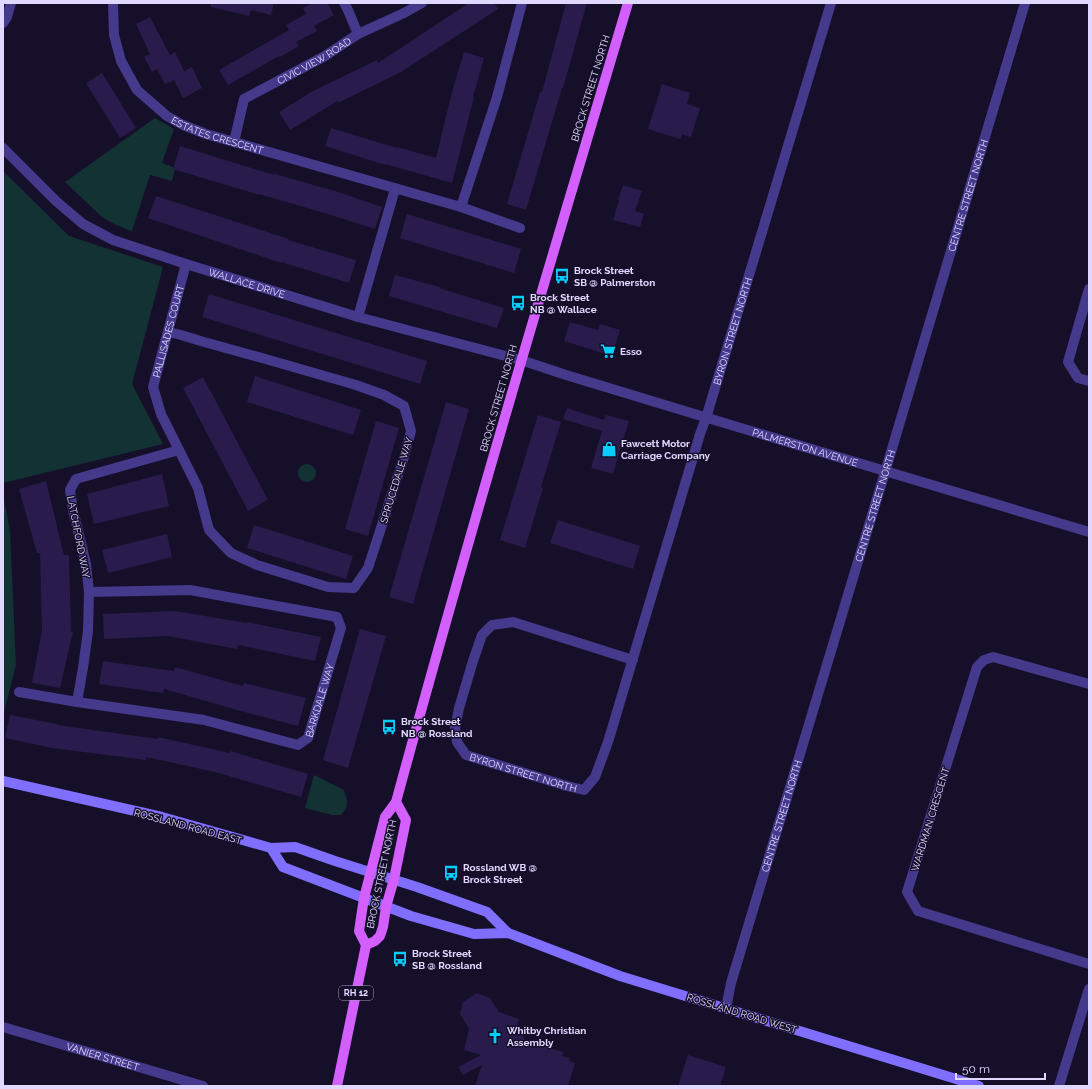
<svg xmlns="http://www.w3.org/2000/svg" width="1092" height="1089" viewBox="0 0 1092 1089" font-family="Raleway,sans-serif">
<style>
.green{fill:#123234}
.building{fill:#291b4b}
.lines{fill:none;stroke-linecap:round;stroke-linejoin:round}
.street{stroke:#44398a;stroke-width:10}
.secondary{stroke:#806fff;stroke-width:10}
.primary{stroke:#d35fff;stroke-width:10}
.labels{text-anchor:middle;stroke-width:3;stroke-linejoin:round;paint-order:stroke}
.shield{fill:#160f29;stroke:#a39cbf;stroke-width:1}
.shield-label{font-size:9px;font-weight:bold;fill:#e0d8ff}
.street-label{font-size:10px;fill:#e0d8ff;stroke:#160f29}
.poi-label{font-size:10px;font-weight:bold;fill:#e0d8ff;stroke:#160f29;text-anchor:start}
</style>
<rect width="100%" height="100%" fill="#160f29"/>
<g class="green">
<path d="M 155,118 L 174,129 L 162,163 L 175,168 L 172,181 L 150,175 L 132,231 L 116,225 L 102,217 L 65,182 Z"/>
<path d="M 3,171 L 69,236 L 163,267 L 132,384 L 163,444 L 3,483 Z"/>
<circle cx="307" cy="473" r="9"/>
<path d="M 3,494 L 10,531 L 16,665 L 3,716 Z"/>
<path d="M 314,775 L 344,790 C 347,801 350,806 341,815 L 332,815 L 305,808 Z"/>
</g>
<g class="building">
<path d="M 211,3 L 274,3 L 271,15 L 251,10 L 249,16 L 211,7 Z"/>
<path d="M 313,3 L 327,3 L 334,15 L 314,26 L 317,31 L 296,42 L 299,46 L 280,57 L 279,56 L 228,85 L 219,70 L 289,30 L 286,25 L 306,14 L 303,8 Z"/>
<path d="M 469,3 L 494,3 L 498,9 L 401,72 L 338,103 L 339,100 L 290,130 L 279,112 L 313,91 L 377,60 L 378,63 Z"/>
<path d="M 566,3 L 587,3 L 563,88 L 562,88 L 526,210 L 507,204 L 540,92 L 542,92 Z"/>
<path d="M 150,17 L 170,55 L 175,52 L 184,71 L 192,67 L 202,88 L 183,98 L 174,80 L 165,84 L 157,69 L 152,72 L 144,57 L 150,54 L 136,24 Z"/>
<path d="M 464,52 L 484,58 L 473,97 L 474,97 L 452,183 L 385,164 L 385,165 L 325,146 L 331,128 L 397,148 L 397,147 L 436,158 L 452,92 Z"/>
<path d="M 102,73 L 136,128 L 120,138 L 86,83 Z"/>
<path d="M 662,84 L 690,93 L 687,104 L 700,108 L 691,137 L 682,134 L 680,139 L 648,129 Z"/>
<path d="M 180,146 L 274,175 L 275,174 L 335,191 L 382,207 L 375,229 L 328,214 L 259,194 L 259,195 L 173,169 Z"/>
<path d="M 623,185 L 642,191 L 635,211 L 644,214 L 640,227 L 613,220 L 619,200 L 618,200 Z"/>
<path d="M 156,196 L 289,239 L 288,240 L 356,260 L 349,283 L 281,262 L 281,263 L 148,218 Z"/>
<path d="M 407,214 L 521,249 L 514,273 L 400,238 Z"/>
<path d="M 395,275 L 440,287 L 439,288 L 504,308 L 497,328 L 389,296 Z"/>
<path d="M 209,294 L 427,361 L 420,384 L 202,317 Z"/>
<path d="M 570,322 L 598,330 L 600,324 L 620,330 L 612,356 L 564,341 Z"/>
<path d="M 255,376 L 361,410 L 353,435 L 247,402 Z"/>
<path d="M 203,377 L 268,500 L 248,511 L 183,388 Z"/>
<path d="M 446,402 L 469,409 L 413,604 L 389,597 Z"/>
<path d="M 567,408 L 604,420 L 606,415 L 629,421 L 613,474 L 591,468 L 602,431 L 563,419 Z"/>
<path d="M 538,415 L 561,422 L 541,487 L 543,488 L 525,548 L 500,540 Z"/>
<path d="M 376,421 L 399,428 L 368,536 L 345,529 Z"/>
<path d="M 162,474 L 169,506 L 94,524 L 87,494 Z"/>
<path d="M 46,481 L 64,555 L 69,555 L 71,632 L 73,632 L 60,688 L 32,683 L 42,630 L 40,553 L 37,553 L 19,489 Z"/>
<path d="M 558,520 L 640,546 L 633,569 L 550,543 Z"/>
<path d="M 254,525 L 353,556 L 346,579 L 247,548 Z"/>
<path d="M 167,534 L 172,557 L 108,573 L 102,550 Z"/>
<path d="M 175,611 L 247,623 L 247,622 L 321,637 L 315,661 L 238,645 L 237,649 L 167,636 L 104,639 L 103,614 Z"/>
<path d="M 360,629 L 386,636 L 348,768 L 323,760 Z"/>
<path d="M 103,661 L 174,671 L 175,667 L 243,686 L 244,683 L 306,698 L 298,726 L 237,710 L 164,689 L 163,693 L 99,684 Z"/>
<path d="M 10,715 L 57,724 L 57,725 L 158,739 L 158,737 L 230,753 L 230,751 L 308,774 L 301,797 L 215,772 L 146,757 L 146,760 L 52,748 L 5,738 Z"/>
<path d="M 477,993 L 490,998 L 499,1012 L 519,1019 L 517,1026 L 522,1027 L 521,1031 L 525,1041 L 563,1052 L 562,1056 L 570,1058 L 569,1061 L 575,1063 L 568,1086 L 475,1086 L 482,1065 L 463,1075 L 458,1067 L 481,1055 L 464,1050 L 469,1029 L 460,1014 L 463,1002 Z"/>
<path d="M 688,1055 L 726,1067 L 720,1086 L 678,1086 Z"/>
</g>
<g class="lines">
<g class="street">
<path id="s1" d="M 113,3 L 114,35 L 121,61 L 137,90 L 167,116 L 183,125 L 206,134 L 461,207 L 520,228"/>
<path d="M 344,3 L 347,8 L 358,34"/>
<path d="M 3,23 L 7,17 L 11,3"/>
<path id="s2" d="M 234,142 L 244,99 L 325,56 L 358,34 L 404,13 L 422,3"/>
<path id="s3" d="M 3,148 L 56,201 L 83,224 L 113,240 L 186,264 L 358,317 L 521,360 L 566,375 L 721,422 L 1089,532"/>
<path d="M 461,207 L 497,97 L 522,3"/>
<path d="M 1089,289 L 1068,362 L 1078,378 L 1089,381"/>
<path d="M 358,317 L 395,189"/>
<path id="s4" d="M 168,332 L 181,335 L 204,342 L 262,358 L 356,385 L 384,395 L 404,406 L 411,431 L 403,460 L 368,568 L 354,588 L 328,587 L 257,565 L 231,553 L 209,530 L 198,488 L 161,414 L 153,387 L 186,264"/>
<path id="s5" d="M 633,660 L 513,622 L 492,625 L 482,635 L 473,661 L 459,708 L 455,728 L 457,742 L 466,755 L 567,786 L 584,790 L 595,777 L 608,742 L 700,434 L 706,418 L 831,3"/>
<path d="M 1089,684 L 993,657 L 984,660 L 977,667 L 907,892 L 918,911 L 1089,964"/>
<path id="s6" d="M 19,692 L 77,702 L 204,720 L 298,745 L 308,738 L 341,628 L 337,617 L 190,590 L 89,592"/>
<path d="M 77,702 L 83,668 L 88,631 L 89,592 L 86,564 L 73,510 L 70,490 L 76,479 L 179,450"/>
<path id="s7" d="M 726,1008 L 731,983 L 891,452 L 1025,3"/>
<path id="s8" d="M 3,1027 L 203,1086"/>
<path d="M 1059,1086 L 1089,989"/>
</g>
<g class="secondary">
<path d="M 3,781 L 162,817 L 271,848 L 295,847 L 335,861 L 417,887 L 487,912 L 508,933"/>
<path d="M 271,848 L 283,867 L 411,916 L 474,934 L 508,933 L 620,976 L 979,1086"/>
</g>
<g class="primary">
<path d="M 366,945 L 375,941 L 380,936 L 383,927 L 386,907 L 394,879 L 406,820 L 396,802"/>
<path d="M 337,1086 L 366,945 L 359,931 L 364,898 L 385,817 L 396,802 C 469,534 548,269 628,3"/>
</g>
</g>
<defs>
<g id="bus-bare" transform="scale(1.2)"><path d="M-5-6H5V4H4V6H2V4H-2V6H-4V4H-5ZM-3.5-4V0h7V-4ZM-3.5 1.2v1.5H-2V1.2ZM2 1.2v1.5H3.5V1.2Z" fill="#04ceff" stroke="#160f29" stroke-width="2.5" paint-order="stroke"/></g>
<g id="supermarket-bare" transform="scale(1.2)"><path d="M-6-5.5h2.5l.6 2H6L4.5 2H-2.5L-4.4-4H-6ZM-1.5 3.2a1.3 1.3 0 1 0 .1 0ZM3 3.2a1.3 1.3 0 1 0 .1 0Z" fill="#04ceff" stroke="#160f29" stroke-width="2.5" paint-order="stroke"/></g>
<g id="shop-bare" transform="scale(1.2)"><path d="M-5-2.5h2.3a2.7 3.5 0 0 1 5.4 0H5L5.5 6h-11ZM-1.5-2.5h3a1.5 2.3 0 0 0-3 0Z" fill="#04ceff" stroke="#160f29" stroke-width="2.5" paint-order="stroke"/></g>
<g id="church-bare" transform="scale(1.2)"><path d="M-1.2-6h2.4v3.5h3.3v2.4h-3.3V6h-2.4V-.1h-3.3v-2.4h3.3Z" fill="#04ceff" stroke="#160f29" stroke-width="2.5" paint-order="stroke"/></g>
</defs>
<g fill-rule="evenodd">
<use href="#bus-bare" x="562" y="276"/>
<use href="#bus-bare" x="518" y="303"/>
<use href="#supermarket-bare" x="608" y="351"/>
<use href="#shop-bare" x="609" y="449"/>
<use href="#bus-bare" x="389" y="727"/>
<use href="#bus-bare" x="451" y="873"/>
<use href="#bus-bare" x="400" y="959"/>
<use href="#church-bare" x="495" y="1036"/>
</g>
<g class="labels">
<rect class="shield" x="339" y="986" width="34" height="14" rx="3"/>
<g class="shield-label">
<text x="356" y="996">RH 12</text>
</g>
<g class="street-label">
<text dy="4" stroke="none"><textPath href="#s2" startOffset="124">CIVIC VIEW ROAD</textPath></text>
<text transform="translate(590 88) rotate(-73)" y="4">BROCK STREET NORTH</text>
<text dy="4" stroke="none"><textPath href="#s1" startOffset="186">ESTATES CRESCENT</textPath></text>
<text dy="4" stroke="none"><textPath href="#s7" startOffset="848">CENTRE STREET NORTH</textPath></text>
<text dy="4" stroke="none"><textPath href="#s3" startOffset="285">WALLACE DRIVE</textPath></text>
<text dy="4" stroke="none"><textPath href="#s4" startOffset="815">PALLISADES COURT</textPath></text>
<text dy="4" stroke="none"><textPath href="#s5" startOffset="895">BYRON STREET NORTH</textPath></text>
<text transform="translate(498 398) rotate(-74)" y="4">BROCK STREET NORTH</text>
<text dy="4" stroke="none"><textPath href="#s3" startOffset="867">PALMERSTON AVENUE</textPath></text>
<text transform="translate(396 480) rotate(-73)" y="4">SPRUCEDALE WAY</text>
<text dy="4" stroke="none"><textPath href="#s7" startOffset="524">CENTRE STREET NORTH</textPath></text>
<text transform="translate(79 537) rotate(79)" y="4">LATCHFORD WAY</text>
<text dy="4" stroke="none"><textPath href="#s6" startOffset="336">BARKDALE WAY</textPath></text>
<text dy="4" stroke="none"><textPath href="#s5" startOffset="348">BYRON STREET NORTH</textPath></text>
<text dy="4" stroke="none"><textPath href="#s7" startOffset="200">CENTRE STREET NORTH</textPath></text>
<text transform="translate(930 819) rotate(-73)" y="4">WARDMAN CRESCENT</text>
<text transform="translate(188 826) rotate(15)" y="4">ROSSLAND ROAD EAST</text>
<text transform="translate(381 874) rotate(-78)" y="4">BROCK STREET NORTH</text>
<text transform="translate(742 1013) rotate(17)" y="4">ROSSLAND ROAD WEST</text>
<text dy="4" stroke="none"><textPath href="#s8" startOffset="104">VANIER STREET</textPath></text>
</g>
<g class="poi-label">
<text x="574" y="274">Brock Street<tspan x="574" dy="12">SB @ Palmerston</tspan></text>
<text x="530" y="301">Brock Street<tspan x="530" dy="12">NB @ Wallace</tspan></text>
<text x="620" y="355">Esso</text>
<text x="621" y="447">Fawcett Motor<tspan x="621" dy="12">Carriage Company</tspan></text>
<text x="401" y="725">Brock Street<tspan x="401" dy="12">NB @ Rossland</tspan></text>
<text x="463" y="871">Rossland WB @<tspan x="463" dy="12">Brock Street</tspan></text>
<text x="412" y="957">Brock Street<tspan x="412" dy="12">SB @ Rossland</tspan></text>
<text x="507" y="1034">Whitby Christian<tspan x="507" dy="12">Assembly</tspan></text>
</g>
</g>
<rect width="1092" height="1089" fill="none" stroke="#e0d8ff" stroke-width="8"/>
<path d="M956 1073v6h89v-6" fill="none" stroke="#e0d8ff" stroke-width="2"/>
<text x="962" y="1073" font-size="12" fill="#e0d8ff" stroke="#160f29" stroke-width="3" paint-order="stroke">50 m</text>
</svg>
